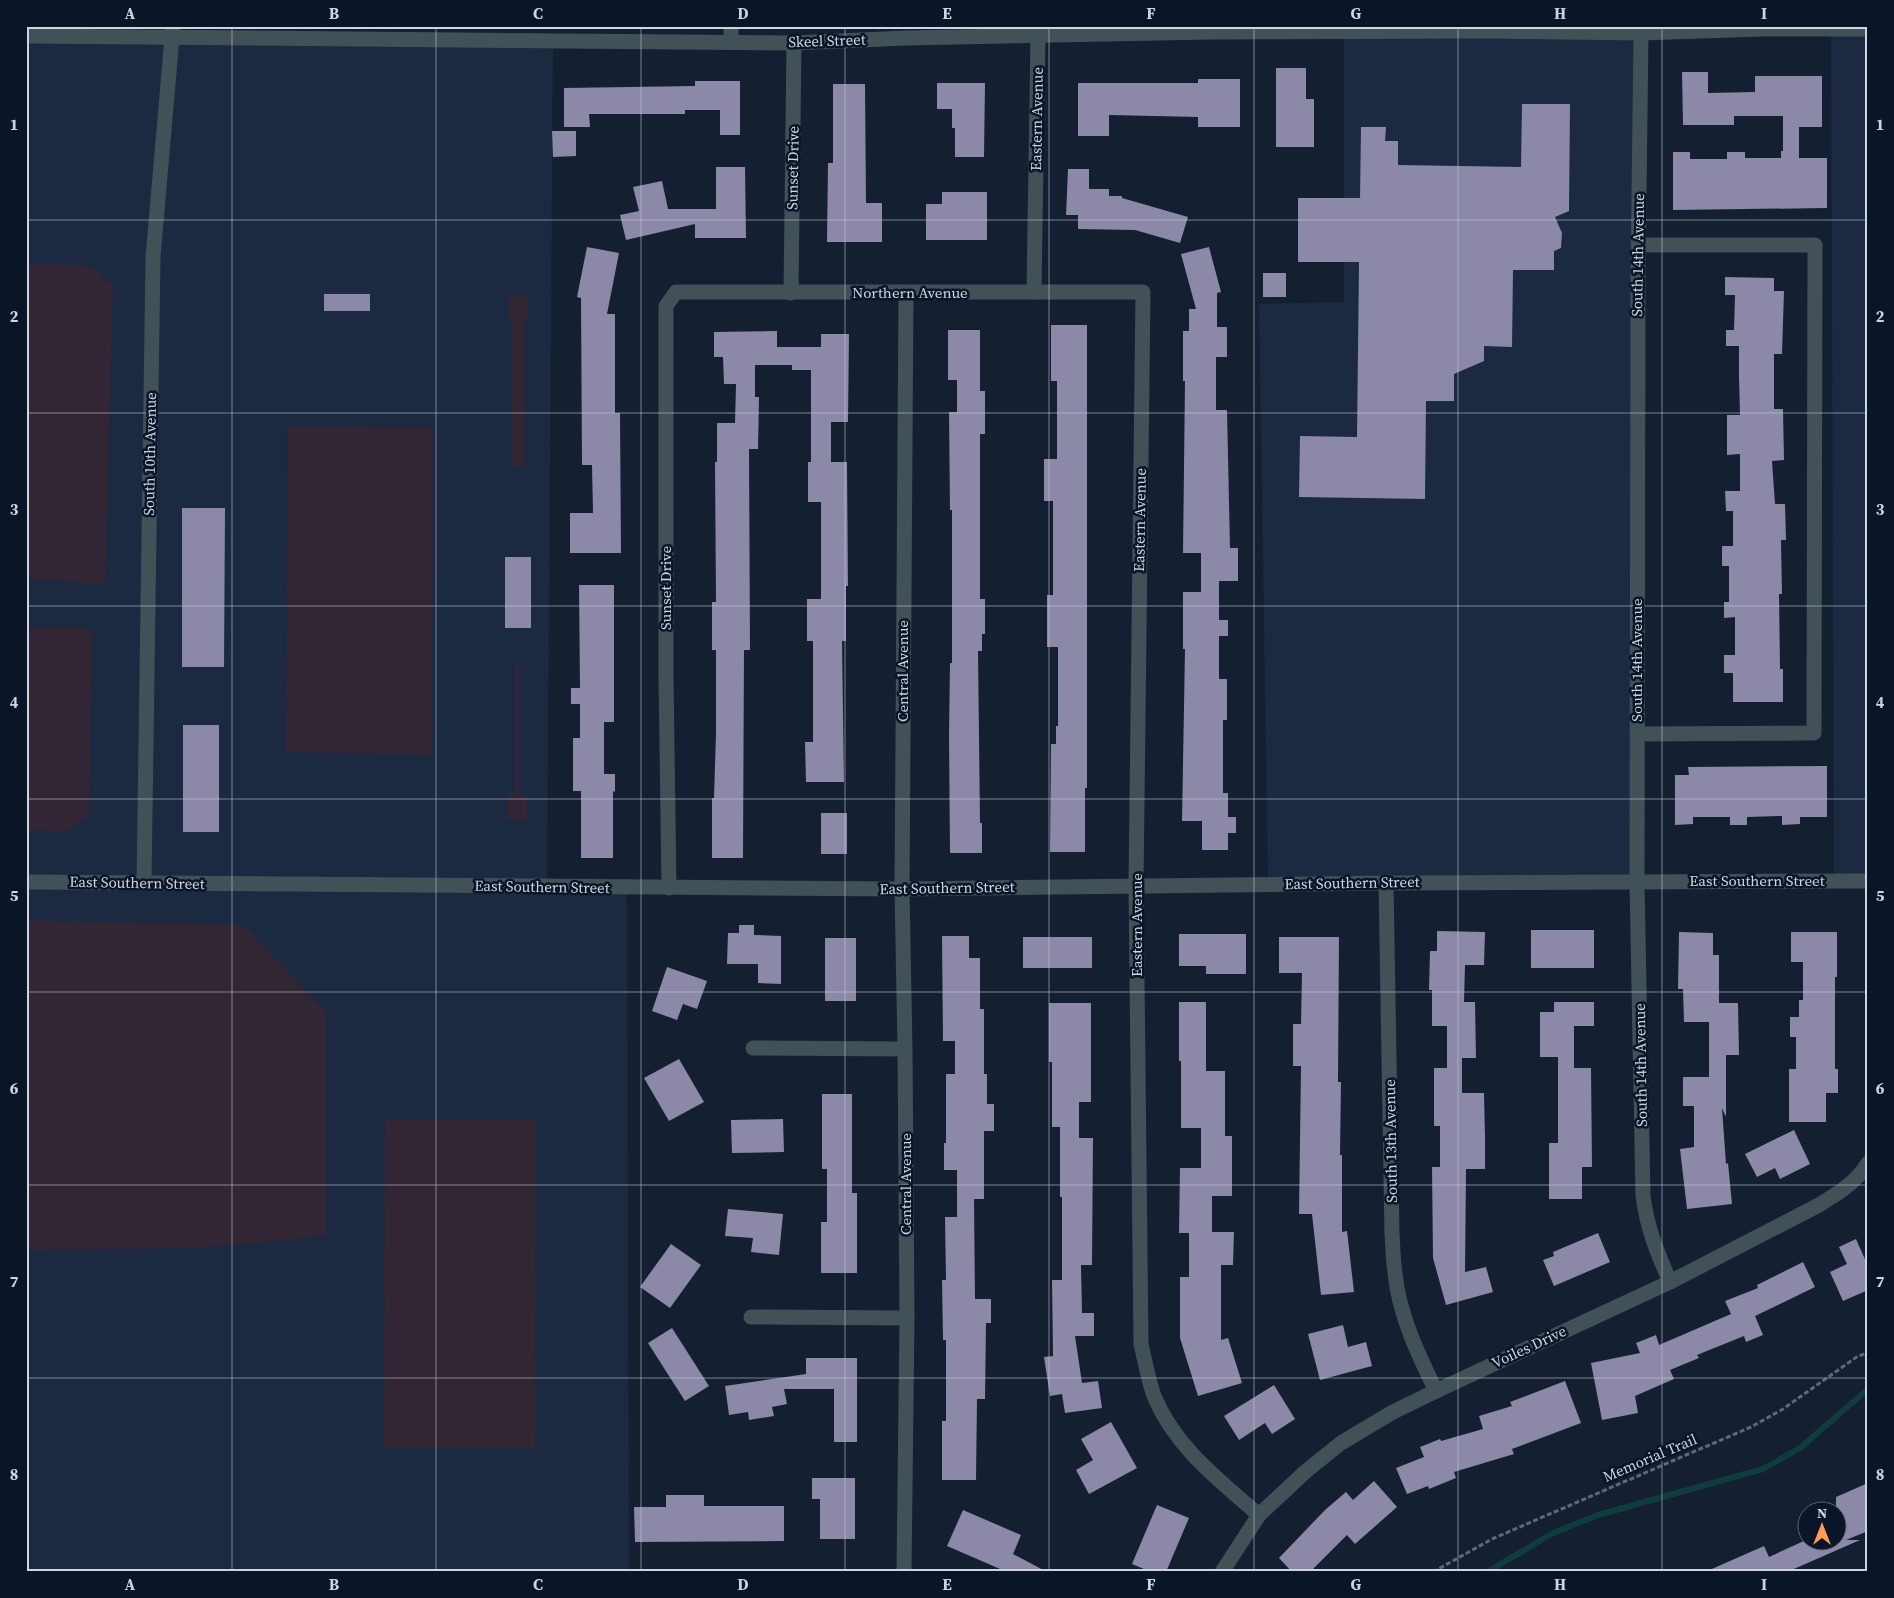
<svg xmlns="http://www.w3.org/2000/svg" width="1894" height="1598" viewBox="0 0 1894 1598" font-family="'Source Serif 4',serif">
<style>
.built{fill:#1b2941}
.green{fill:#322634}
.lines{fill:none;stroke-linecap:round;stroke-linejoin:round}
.stream{stroke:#103c3e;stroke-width:6}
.building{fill:#8c88a7}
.path{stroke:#5e6878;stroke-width:3;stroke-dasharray:5 2.5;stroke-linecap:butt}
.minor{stroke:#425057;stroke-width:15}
.grid{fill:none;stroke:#cdd5e2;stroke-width:1;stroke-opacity:0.55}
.labels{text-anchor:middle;stroke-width:5;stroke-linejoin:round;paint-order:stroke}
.street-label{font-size:15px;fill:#cdd5e2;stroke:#0b1528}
.neatline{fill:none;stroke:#cdd5e2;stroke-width:2}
.grid-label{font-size:16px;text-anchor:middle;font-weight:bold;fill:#cdd5e2}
</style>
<rect width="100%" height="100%" fill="#141f32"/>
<g class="built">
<path d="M 1831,29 L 1868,29 L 1868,881 L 1834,881 Z"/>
<path d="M 1344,31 L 1641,33 L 1637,882 L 1268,884 L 1259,304 L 1344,302 Z"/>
<path d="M 26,36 L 553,40 L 547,887 L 627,888 L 629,1572 L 26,1572 Z"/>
</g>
<g class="green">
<path d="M 26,264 L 89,265 L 113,285 L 105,584 L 26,579 Z"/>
<path d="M 509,295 L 528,295 L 528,319 L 525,320 L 525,466 L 512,466 L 512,320 L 509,319 Z"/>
<path d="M 288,426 L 433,427 L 432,755 L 286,752 Z"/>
<path d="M 71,627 L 92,629 L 89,814 L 68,831 L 26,830 L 26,630 L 39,628 Z"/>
<path d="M 515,665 L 519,665 L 519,796 L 527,796 L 527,819 L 507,819 L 507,796 L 515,796 Z"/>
<path d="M 26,920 L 243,925 L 326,1011 L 326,1236 L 197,1248 L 27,1250 Z"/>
<path d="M 385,1120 L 536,1120 L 535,1448 L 384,1448 Z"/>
</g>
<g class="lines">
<path class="stream" d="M 1487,1572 L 1553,1533 L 1598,1515 L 1763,1469 L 1800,1448 L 1868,1389"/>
</g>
<g class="building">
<path d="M 1276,68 L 1306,68 L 1306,99 L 1314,99 L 1314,147 L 1276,147 Z"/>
<path d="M 1682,72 L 1708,72 L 1708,93 L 1755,92 L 1755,76 L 1822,76 L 1822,127 L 1799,127 L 1799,158 L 1827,158 L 1827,208 L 1673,210 L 1673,152 L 1690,152 L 1690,159 L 1727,159 L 1727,152 L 1745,152 L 1745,158 L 1781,158 L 1781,151 L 1783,151 L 1783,116 L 1734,116 L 1734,125 L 1683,125 Z"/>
<path d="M 1198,79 L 1240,79 L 1240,127 L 1198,127 L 1198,117 L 1109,115 L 1109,136 L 1078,136 L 1078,83 L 1198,83 Z"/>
<path d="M 695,81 L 740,81 L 740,135 L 720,135 L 720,110 L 685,110 L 685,114 L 589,114 L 590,127 L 564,127 L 564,88 L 695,86 Z"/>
<path d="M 937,83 L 985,83 L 984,157 L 955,157 L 955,128 L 952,128 L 952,109 L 937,109 Z"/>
<path d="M 833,84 L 865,84 L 866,203 L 882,203 L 882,242 L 827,242 L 828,163 L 833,163 Z"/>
<path d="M 1522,104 L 1570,104 L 1569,211 L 1555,217 L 1562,233 L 1561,248 L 1554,251 L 1554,270 L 1513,270 L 1512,347 L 1484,346 L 1484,361 L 1454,374 L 1454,401 L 1426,401 L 1425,499 L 1299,497 L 1300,436 L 1357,437 L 1359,262 L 1298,262 L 1298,198 L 1360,198 L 1361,127 L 1386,127 L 1385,141 L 1398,141 L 1398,165 L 1521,167 Z"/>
<path d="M 552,131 L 576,131 L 576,156 L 553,157 Z"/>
<path d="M 716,167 L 745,167 L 746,238 L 695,238 L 695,224 L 626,240 L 620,215 L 639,211 L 633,187 L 662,181 L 668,209 L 716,209 Z"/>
<path d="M 1068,169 L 1089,169 L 1089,189 L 1109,189 L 1109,196 L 1122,196 L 1122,198 L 1188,217 L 1180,243 L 1135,230 L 1078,229 L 1078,215 L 1066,215 Z"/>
<path d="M 942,192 L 987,192 L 987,240 L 926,240 L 926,204 L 942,204 Z"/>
<path d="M 587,247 L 619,253 L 607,314 L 615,314 L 615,413 L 620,413 L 621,553 L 570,553 L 570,513 L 593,513 L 592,465 L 582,465 L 581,298 L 577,297 Z"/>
<path d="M 1209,247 L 1221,292 L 1217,293 L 1217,327 L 1227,327 L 1227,357 L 1216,357 L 1216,410 L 1227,410 L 1230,548 L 1238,548 L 1238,581 L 1219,581 L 1219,620 L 1228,620 L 1228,636 L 1219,636 L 1219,679 L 1227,679 L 1227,720 L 1223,720 L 1223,793 L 1228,793 L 1228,817 L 1236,817 L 1236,833 L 1228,833 L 1228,850 L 1202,850 L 1202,821 L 1182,821 L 1185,649 L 1183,649 L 1183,592 L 1201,592 L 1201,553 L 1183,553 L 1185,381 L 1183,381 L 1183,331 L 1189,331 L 1189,309 L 1196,309 L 1181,254 Z"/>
<rect x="1263" y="273" width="23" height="24"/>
<path d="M 1725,277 L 1774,278 L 1774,291 L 1784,291 L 1782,354 L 1774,354 L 1774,409 L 1783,409 L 1784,460 L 1772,461 L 1775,504 L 1785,504 L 1786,540 L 1781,540 L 1782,594 L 1779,594 L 1780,669 L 1783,669 L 1783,702 L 1733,702 L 1733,673 L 1724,673 L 1724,655 L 1735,655 L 1735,617 L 1724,618 L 1724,602 L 1729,602 L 1729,566 L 1722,566 L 1722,546 L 1733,546 L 1733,511 L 1726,511 L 1725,491 L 1740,491 L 1740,454 L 1727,455 L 1727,415 L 1740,415 L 1739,378 L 1739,346 L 1726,346 L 1726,330 L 1734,330 L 1735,295 L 1725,295 Z"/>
<rect x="324" y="294" width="46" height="17"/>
<path d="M 1051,325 L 1087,325 L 1087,788 L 1085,788 L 1085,852 L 1050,852 L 1051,744 L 1056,744 L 1056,726 L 1058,726 L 1058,647 L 1047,647 L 1047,595 L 1053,595 L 1053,501 L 1044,501 L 1044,459 L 1057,459 L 1057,381 L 1051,381 Z"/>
<path d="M 948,330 L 980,330 L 980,391 L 985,391 L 985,434 L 980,434 L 980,599 L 985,599 L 985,634 L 982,634 L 982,651 L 978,651 L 980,823 L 982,823 L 982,853 L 950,853 L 949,736 L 950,663 L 952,663 L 952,510 L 950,510 L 949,412 L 957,412 L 957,380 L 948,380 Z"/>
<path d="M 777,331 L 777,347 L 821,347 L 821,334 L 849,334 L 848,422 L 831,422 L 831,462 L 847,462 L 848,586 L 846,586 L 846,641 L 842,641 L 844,782 L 806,782 L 805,742 L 813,742 L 813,641 L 807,641 L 807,599 L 821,599 L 821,502 L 808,502 L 808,462 L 811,462 L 811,370 L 792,370 L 792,365 L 755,365 L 755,397 L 759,397 L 758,449 L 749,449 L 750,650 L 744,650 L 743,858 L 712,858 L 712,798 L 714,798 L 716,733 L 716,650 L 712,650 L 712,602 L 716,602 L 715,462 L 717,462 L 717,423 L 735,423 L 736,384 L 724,384 L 723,357 L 714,357 L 714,332 Z"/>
<path d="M 182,508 L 225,508 L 224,667 L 182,667 Z"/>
<rect x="505" y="557" width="26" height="71"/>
<path d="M 579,585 L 614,585 L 614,722 L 604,722 L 604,774 L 615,774 L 615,792 L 613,791 L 613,858 L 581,858 L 581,791 L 573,791 L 573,738 L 580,738 L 580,704 L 571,704 L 571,688 L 580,688 Z"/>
<rect x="183" y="725" width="36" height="107"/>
<path d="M 1827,766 L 1827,817 L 1800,817 L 1800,824 L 1782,825 L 1782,816 L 1747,817 L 1747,825 L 1730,825 L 1730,817 L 1693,817 L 1693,824 L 1675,825 L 1675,775 L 1689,775 L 1688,767 Z"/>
<rect x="821" y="813" width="26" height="41"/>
<path d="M 739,925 L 754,925 L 754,935 L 781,936 L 781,984 L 758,983 L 758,964 L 727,964 L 728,933 L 739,933 Z"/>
<rect x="1531" y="930" width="63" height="38"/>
<path d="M 1437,931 L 1485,932 L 1484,965 L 1465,965 L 1464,1002 L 1475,1002 L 1476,1058 L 1462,1058 L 1462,1093 L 1484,1093 L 1485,1136 L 1485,1169 L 1466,1169 L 1465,1272 L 1486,1267 L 1493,1292 L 1446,1305 L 1433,1258 L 1432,1167 L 1440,1167 L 1440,1126 L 1434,1126 L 1434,1068 L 1447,1068 L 1447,1026 L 1432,1026 L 1432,990 L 1429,990 L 1430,951 L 1437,951 Z"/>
<path d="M 1679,932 L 1713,933 L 1713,955 L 1719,955 L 1719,1003 L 1738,1003 L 1739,1055 L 1726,1055 L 1726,1117 L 1722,1108 L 1726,1164 L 1728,1163 L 1732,1204 L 1687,1209 L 1680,1149 L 1694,1147 L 1694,1106 L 1683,1106 L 1683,1077 L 1709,1077 L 1709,1022 L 1684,1022 L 1683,989 L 1678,989 Z"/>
<path d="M 1791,932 L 1837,932 L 1837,977 L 1835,977 L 1835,1069 L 1838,1069 L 1838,1093 L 1826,1093 L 1826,1122 L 1789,1122 L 1789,1069 L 1796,1069 L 1796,1037 L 1790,1037 L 1790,1017 L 1799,1017 L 1799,1000 L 1803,1000 L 1803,962 L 1791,962 Z"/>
<path d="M 1179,934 L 1246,934 L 1246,974 L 1206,974 L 1206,966 L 1179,966 Z"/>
<path d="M 942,936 L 969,936 L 969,958 L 980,958 L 980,1009 L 984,1009 L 984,1074 L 987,1074 L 987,1104 L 994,1104 L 994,1131 L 984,1131 L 984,1199 L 974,1199 L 975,1299 L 991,1299 L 991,1323 L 986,1323 L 985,1399 L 977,1399 L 976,1480 L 942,1480 L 942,1421 L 946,1421 L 946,1340 L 943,1340 L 942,1280 L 946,1280 L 945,1217 L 957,1217 L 957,1170 L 944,1170 L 944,1143 L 946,1143 L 946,1074 L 955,1074 L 955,1041 L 943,1041 Z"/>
<rect x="1023" y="937" width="69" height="31"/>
<path d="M 1279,937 L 1339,937 L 1338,1082 L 1341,1082 L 1340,1155 L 1342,1155 L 1342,1232 L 1347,1231 L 1354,1292 L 1321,1295 L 1312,1214 L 1299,1214 L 1301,1066 L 1293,1066 L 1293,1024 L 1301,1024 L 1302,973 L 1279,973 Z"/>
<rect x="825" y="938" width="31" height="63"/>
<path d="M 667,967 L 707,981 L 697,1009 L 683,1004 L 677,1020 L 652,1011 Z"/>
<path d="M 1179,1002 L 1206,1002 L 1206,1071 L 1225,1071 L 1225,1136 L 1232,1136 L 1232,1196 L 1212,1196 L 1212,1232 L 1234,1232 L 1233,1265 L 1221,1265 L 1221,1340 L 1228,1338 L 1242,1383 L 1198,1396 L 1180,1338 L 1180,1277 L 1189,1277 L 1189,1233 L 1179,1233 L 1180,1168 L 1201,1168 L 1201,1128 L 1181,1128 L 1181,1061 L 1179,1061 Z"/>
<path d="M 1554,1002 L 1594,1002 L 1594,1026 L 1574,1026 L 1574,1068 L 1591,1068 L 1592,1167 L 1582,1167 L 1582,1199 L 1549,1199 L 1549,1143 L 1558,1143 L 1558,1057 L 1540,1057 L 1540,1012 L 1554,1012 Z"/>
<path d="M 1049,1003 L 1091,1003 L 1091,1102 L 1079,1102 L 1079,1138 L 1093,1138 L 1092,1265 L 1081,1265 L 1082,1313 L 1094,1313 L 1094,1336 L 1075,1336 L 1082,1383 L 1098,1381 L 1102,1408 L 1065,1413 L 1062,1394 L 1050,1396 L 1044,1357 L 1053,1356 L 1052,1280 L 1062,1280 L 1062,1197 L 1060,1197 L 1060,1127 L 1052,1127 L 1052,1062 L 1049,1062 Z"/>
<path d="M 679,1059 L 704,1102 L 669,1121 L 644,1078 Z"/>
<path d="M 822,1094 L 852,1094 L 852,1193 L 857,1193 L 857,1273 L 821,1273 L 821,1222 L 827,1222 L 827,1169 L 822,1169 Z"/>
<path d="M 783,1119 L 784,1152 L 732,1153 L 731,1120 Z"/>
<path d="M 1794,1130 L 1810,1164 L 1780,1179 L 1775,1168 L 1757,1177 L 1745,1154 Z"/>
<path d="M 728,1209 L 783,1214 L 779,1255 L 751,1252 L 753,1238 L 725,1236 Z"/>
<path d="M 1598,1233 L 1610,1262 L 1554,1286 L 1543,1260 L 1554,1256 L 1553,1252 Z"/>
<path d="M 1856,1239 L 1868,1266 L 1868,1290 L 1843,1301 L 1830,1272 L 1847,1264 L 1839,1247 Z"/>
<path d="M 671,1244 L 701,1265 L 670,1308 L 640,1287 Z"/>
<path d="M 1803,1262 L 1815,1287 L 1755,1316 L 1763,1335 L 1746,1342 L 1744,1336 L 1697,1355 L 1699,1358 L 1670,1370 L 1674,1379 L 1635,1396 L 1638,1413 L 1602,1420 L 1591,1363 L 1640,1353 L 1636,1343 L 1656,1335 L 1659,1345 L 1731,1314 L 1725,1301 L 1758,1288 L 1757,1285 Z"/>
<path d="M 1343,1325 L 1348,1347 L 1366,1342 L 1372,1366 L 1320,1380 L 1308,1334 Z"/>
<path d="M 672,1328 L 709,1386 L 685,1401 L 648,1343 Z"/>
<path d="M 806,1358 L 857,1358 L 857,1442 L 834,1442 L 834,1389 L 784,1389 L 787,1404 L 772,1407 L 774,1416 L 749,1420 L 748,1412 L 729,1415 L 725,1386 L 806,1374 Z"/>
<path d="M 1565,1381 L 1581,1423 L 1512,1449 L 1514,1454 L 1454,1472 L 1456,1478 L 1429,1489 L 1428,1486 L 1407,1494 L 1396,1468 L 1424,1457 L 1420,1447 L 1440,1439 L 1441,1441 L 1483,1429 L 1479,1416 L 1512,1406 L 1510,1402 Z"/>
<path d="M 1274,1385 L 1295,1419 L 1272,1434 L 1265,1423 L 1239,1440 L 1224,1416 Z"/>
<path d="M 1111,1422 L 1137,1468 L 1089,1494 L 1076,1470 L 1093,1460 L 1081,1439 Z"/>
<path d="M 812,1478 L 855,1478 L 855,1539 L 820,1539 L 820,1499 L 812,1499 Z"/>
<path d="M 1374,1481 L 1397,1507 L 1355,1544 L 1347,1535 L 1310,1572 L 1292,1572 L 1279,1558 L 1325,1510 L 1346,1492 L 1353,1500 Z"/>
<path d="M 1868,1483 L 1868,1531 L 1846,1540 L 1860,1540 L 1787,1572 L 1705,1572 L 1764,1546 L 1769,1557 L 1806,1540 L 1836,1540 L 1836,1497 Z"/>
<path d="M 666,1495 L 704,1495 L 704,1506 L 784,1506 L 784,1541 L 635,1542 L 634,1507 L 666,1507 Z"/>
<path d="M 1157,1505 L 1189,1518 L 1166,1572 L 1151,1572 L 1132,1564 Z"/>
<path d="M 963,1510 L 1021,1535 L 1013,1554 L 1047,1572 L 1007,1572 L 947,1546 Z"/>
</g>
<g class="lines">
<path class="path" d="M 1433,1572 L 1492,1539 L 1751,1427 L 1783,1409 L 1858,1356 L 1868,1353"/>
<g class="minor">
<path d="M 731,26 L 731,42"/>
<path d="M 1641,33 L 1638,277 L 1637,882 L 1643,1196 C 1647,1228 1657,1252 1670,1282"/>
<path d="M 26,36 L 794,43 L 906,38 L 1211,32 L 1489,31 L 1641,33 L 1762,29 L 1868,29"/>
<path d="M 1034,292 L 1038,35"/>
<path d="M 791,293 L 794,43"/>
<path d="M 1637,734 L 1814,733 L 1815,245 L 1638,245"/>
<path d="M 26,882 L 902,889 L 1386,883 L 1868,881"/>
<path d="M 144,883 L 153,257 L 173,26"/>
<path d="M 1386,883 L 1392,1234 C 1393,1247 1393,1261 1395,1273 C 1399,1315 1418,1354 1436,1391"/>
<path d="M 669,888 L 666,675 L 666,306 L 676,292 L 1143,292 L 1136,886 L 1141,1344 C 1145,1361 1148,1379 1154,1396 C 1175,1447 1219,1480 1259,1515"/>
<path d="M 753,1048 L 905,1049"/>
<path d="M 751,1317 L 907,1318"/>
<path d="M 904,1572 L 907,1318 L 905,1049 L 902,889 L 906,293"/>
<path d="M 1222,1572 L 1259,1515 L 1305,1472 L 1341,1443 L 1393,1412 L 1436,1391 L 1670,1282 L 1819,1205 C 1837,1194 1857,1182 1868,1163"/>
</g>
</g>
<path class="grid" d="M 232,26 L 232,1572M 436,26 L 436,1572M 641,26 L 641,1572M 845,26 L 845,1572M 1049,26 L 1049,1572M 1254,26 L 1254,1572M 1458,26 L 1458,1572M 1662,26 L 1662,1572M 26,220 L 1868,220M 26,413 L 1868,413M 26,606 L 1868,606M 26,799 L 1868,799M 26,992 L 1868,992M 26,1185 L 1868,1185M 26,1378 L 1868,1378"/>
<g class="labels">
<g class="street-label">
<text transform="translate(827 41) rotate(-2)" y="5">Skeel Street</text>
<text transform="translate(1037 119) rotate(-89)" y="5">Eastern Avenue</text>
<text transform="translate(793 168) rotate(-89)" y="5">Sunset Drive</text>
<text transform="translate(1638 255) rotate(-89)" y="5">South 14th Avenue</text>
<text x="910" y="298">Northern Avenue</text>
<text transform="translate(150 454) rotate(-89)" y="5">South 10th Avenue</text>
<text transform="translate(1140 520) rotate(-89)" y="5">Eastern Avenue</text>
<text transform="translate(666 588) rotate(-90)" y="5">Sunset Drive</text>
<text transform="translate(1637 660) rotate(-90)" y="5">South 14th Avenue</text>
<text transform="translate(903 671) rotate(-90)" y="5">Central Avenue</text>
<text x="1757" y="886">East Southern Street</text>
<text transform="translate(137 883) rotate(1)" y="5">East Southern Street</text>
<text transform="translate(1352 883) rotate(-1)" y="5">East Southern Street</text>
<text transform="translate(542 887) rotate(1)" y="5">East Southern Street</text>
<text transform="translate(947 888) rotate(-1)" y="5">East Southern Street</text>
<text transform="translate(1137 925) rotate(-90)" y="5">Eastern Avenue</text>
<text transform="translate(1641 1065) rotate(-91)" y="5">South 14th Avenue</text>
<text transform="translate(1391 1141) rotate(-91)" y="5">South 13th Avenue</text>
<text transform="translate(906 1184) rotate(-90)" y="5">Central Avenue</text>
<text transform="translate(1529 1347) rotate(-25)" y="5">Voiles Drive</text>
<text transform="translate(1650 1458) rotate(-23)" y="5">Memorial Trail</text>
</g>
</g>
<rect width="1894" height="1598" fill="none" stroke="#0b1528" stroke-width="55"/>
<g transform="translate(1822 1526)"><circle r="24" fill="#0b1528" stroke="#596272"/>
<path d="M0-4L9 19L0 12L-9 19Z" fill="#fe9c57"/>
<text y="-8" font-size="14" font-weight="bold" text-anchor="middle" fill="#cdd5e2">N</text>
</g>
<rect x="28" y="28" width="1838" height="1542" class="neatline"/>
<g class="grid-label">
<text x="130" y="19">A</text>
<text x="334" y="19">B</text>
<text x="538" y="19">C</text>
<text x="743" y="19">D</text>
<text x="947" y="19">E</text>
<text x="1151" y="19">F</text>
<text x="1356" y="19">G</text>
<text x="1560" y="19">H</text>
<text x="1764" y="19">I</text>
<text x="14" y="130">1</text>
<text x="1880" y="130">1</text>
<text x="14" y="322">2</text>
<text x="1880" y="322">2</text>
<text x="14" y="515">3</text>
<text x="1880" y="515">3</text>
<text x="14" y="708">4</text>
<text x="1880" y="708">4</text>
<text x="14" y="901">5</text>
<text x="1880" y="901">5</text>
<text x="14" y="1094">6</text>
<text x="1880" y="1094">6</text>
<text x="14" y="1287">7</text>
<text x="1880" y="1287">7</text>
<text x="14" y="1480">8</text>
<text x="1880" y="1480">8</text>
<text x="130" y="1590">A</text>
<text x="334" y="1590">B</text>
<text x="538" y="1590">C</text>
<text x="743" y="1590">D</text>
<text x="947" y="1590">E</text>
<text x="1151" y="1590">F</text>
<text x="1356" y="1590">G</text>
<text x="1560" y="1590">H</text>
<text x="1764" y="1590">I</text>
</g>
</svg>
